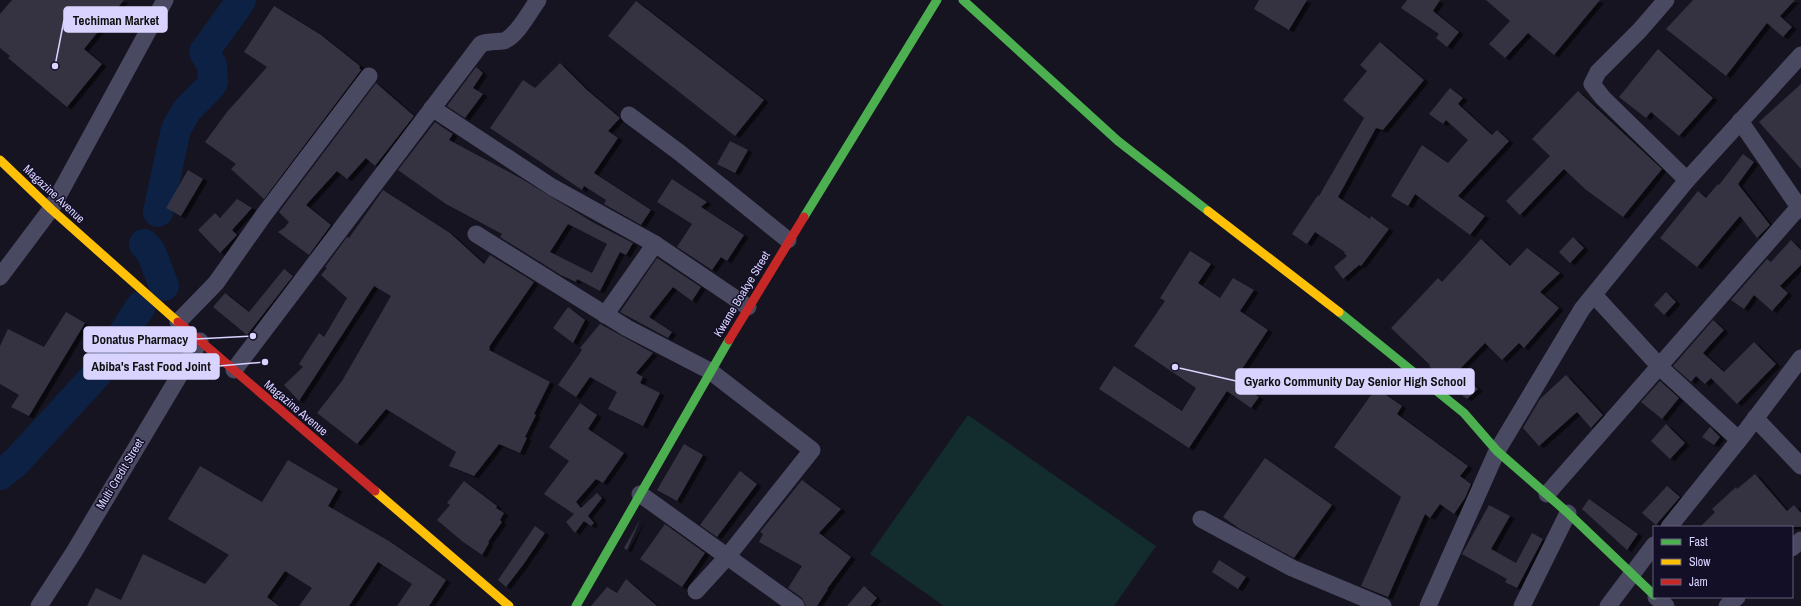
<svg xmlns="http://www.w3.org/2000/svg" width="1801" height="606" viewBox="0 0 1801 606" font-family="'Archivo Narrow',sans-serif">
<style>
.green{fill:#132c2d}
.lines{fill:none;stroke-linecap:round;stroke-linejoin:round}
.river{stroke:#0d2144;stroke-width:30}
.building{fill:#343243;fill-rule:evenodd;filter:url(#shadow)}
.street{stroke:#4a4962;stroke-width:17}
.fast{stroke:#4caf50;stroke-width:9}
.slow{stroke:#ffc107;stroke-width:9}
.jam{stroke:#c62828;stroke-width:9}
.labels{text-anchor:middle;stroke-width:3;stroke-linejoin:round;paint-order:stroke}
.street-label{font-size:12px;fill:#d9d4ff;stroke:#130f26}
.leader{fill:none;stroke:#d9d4ff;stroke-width:1.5}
.callout-dot{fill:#d9d4ff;stroke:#130f26;stroke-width:1.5}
.callout{fill:#d9d4ff;stroke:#d9d4ff;stroke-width:1.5}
.callout-label{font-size:13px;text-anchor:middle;font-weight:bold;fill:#111}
</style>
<defs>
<filter id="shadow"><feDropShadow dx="4.5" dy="2.5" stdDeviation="0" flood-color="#0009"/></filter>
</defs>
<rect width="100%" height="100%" fill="#161421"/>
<path class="green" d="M 968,415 L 1156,546 L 1114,606 L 944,606 L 870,554 Z"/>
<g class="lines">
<g class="river">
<path d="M 158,212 L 176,129 L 187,110 L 208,89 L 213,82 L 212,65 L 204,52 L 236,8 L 241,0"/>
<path d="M 144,244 L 151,252 L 164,286"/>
<path d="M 0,475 L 16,462 L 96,375 L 141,306"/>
</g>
</g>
<g class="building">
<path d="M 12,0 L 124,0 L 84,49 L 102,64 L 67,107 L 8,58 L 10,56 L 0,48 L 0,14 Z"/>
<path d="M 1259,0 L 1307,0 L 1289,30 L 1254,9 Z"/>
<path d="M 1407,0 L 1440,0 L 1433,11 L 1459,32 L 1447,47 L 1436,38 L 1439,34 L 1401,8 Z"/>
<path d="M 1486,0 L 1600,0 L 1554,55 L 1528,33 L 1505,58 L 1489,44 L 1510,21 Z"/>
<path d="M 1693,0 L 1795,0 L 1780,16 L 1792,27 L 1783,37 L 1767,23 L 1726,76 L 1666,29 Z"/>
<path d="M 636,1 L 764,100 L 735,136 L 608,36 Z"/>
<path d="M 274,6 L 321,35 L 360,66 L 359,67 L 361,70 L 264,199 L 231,169 L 236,164 L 205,142 L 227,112 L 267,67 L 244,52 Z"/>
<path d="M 1380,42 L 1424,80 L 1383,130 L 1376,128 L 1338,197 L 1370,219 L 1371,216 L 1389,229 L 1361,266 L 1359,265 L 1343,279 L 1334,267 L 1347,256 L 1344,253 L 1345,252 L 1315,232 L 1307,244 L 1292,234 L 1318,195 L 1319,196 L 1364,118 L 1343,100 L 1367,71 L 1360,65 Z"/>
<path d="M 1658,49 L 1713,98 L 1679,136 L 1651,112 L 1646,118 L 1619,97 Z"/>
<path d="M 560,63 L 587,90 L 620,118 L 608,131 L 618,138 L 594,173 L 651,210 L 641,225 L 604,204 L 606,200 L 584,186 L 582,190 L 490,128 L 523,80 L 535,88 Z"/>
<path d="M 476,67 L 483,73 L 473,88 L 483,94 L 465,118 L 447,106 Z"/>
<path d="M 376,83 L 414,116 L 375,166 L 366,158 L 347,179 L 337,171 L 306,205 L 331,225 L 309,255 L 278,232 L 284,228 L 289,222 L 279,212 Z"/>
<path d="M 1801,84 L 1801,169 L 1759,122 Z"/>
<path d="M 1450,88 L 1463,98 L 1458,104 L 1492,135 L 1497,130 L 1509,141 L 1458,196 L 1485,216 L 1470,235 L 1415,194 L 1408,206 L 1391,196 L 1422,145 L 1448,163 L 1468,140 L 1446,120 L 1443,124 L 1429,114 Z"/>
<path d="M 1578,91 L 1662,169 L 1623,217 L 1585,189 L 1564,169 L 1520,215 L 1506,201 L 1550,156 L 1532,139 Z"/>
<path d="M 435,122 L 453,134 L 449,140 L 522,179 L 594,223 L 633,243 L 626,255 L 620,252 L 600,291 L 577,279 L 576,282 L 561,275 L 500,237 L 502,234 L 446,204 L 398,170 ZM 568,224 L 607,244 L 592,273 L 550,252 Z"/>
<path d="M 730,141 L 748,150 L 735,173 L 717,164 Z"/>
<path d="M 1743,154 L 1754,162 L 1738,184 L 1770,225 L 1757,238 L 1740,216 L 1697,267 L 1660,238 L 1698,191 L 1706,198 L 1718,184 L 1719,185 Z"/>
<path d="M 188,170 L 203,179 L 181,216 L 166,208 Z"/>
<path d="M 672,179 L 707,202 L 701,207 L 744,235 L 727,261 L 721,257 L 712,270 L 677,247 L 692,224 L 657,202 Z"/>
<path d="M 383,190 L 450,233 L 484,264 L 490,255 L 534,282 L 489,347 L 490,348 L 489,350 L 550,382 L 534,414 L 536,415 L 525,437 L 527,438 L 520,453 L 499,444 L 474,476 L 449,466 L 456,452 L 386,409 L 357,444 L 317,413 L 342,381 L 391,296 L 374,286 L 299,401 L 284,385 L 303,367 L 299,364 L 319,333 L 324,337 L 347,298 L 321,275 L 327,268 L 325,267 L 347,237 L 349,238 Z"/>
<path d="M 237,199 L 252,208 L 232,230 L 237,235 L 220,253 L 198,230 L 215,213 L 220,218 Z"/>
<path d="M 1573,237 L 1584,248 L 1570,263 L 1559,252 Z"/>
<path d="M 1481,239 L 1510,266 L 1527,248 L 1560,273 L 1540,292 L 1559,308 L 1524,348 L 1519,343 L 1502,360 L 1485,343 L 1459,370 L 1478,389 L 1467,399 L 1445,382 L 1429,366 L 1430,365 L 1391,328 L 1438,278 L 1442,282 Z"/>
<path d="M 1791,240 L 1801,250 L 1801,265 L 1780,286 L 1788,293 L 1772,311 L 1754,295 L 1744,309 L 1731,300 L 1767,259 L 1771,262 Z"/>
<path d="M 1190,251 L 1211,264 L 1198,283 L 1220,298 L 1233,278 L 1254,290 L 1240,311 L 1268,330 L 1234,381 L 1259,397 L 1251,408 L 1227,391 L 1189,448 L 1099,389 L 1114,366 L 1182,411 L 1196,388 L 1134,346 L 1165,301 L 1160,298 Z"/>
<path d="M 657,258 L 701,287 L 692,301 L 673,287 L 649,317 L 672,332 L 668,338 L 620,312 Z"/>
<path d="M 284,269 L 293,276 L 247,335 L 213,307 L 225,293 L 249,312 Z"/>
<path d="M 1666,292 L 1676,302 L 1664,315 L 1654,305 Z"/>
<path d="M 568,307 L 585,320 L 573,343 L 553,328 Z"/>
<path d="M 66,312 L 85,323 L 29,416 L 11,407 L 19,395 L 0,384 L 0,346 L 8,329 L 44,347 Z"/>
<path d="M 1713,320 L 1724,330 L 1703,353 L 1724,372 L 1754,342 L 1776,364 L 1737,404 L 1711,378 L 1705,384 L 1696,376 L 1691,382 L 1673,366 Z"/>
<path d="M 600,324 L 653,353 L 636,373 L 643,377 L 640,383 L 660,393 L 643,426 L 608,409 L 617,392 L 590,377 L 576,397 L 558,385 L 582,350 L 580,348 Z"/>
<path d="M 1566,375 L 1603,415 L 1591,428 L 1577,412 L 1539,446 L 1523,428 L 1540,399 Z"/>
<path d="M 1660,381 L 1679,398 L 1662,419 L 1641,402 Z"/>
<path d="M 1376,388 L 1402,406 L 1397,414 L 1468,466 L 1460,476 L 1471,484 L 1465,498 L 1454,514 L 1440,504 L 1430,518 L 1425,514 L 1388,597 L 1361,586 L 1401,497 L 1334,447 Z"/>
<path d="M 580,403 L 597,415 L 588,429 L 624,453 L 603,483 L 596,479 L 576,502 L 581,508 L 597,493 L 602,498 L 588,516 L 594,523 L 591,526 L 584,521 L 575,533 L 566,522 L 574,514 L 544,494 L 569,461 L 549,447 Z"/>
<path d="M 1666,424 L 1685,443 L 1670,459 L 1651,441 Z"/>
<path d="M 1710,427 L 1720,437 L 1714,445 L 1702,437 Z"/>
<path d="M 684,444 L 703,455 L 677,501 L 657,490 Z"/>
<path d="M 1265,458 L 1332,505 L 1294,558 L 1240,529 L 1223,517 Z"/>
<path d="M 288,460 L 338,489 L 328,506 L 389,541 L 446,580 L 429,606 L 397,606 L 412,584 L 378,562 L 349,606 L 299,606 L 312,588 L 285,571 L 267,597 L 279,606 L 87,606 L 96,588 L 121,600 L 143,554 L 205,584 L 229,555 L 168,519 L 200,466 L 262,502 Z"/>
<path d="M 740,471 L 757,484 L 717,537 L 700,525 Z"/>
<path d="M 1755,474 L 1787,511 L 1794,505 L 1801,513 L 1801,527 L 1700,527 L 1715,512 L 1712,509 L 1736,487 L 1737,489 Z"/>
<path d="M 802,480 L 841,509 L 819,533 L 851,557 L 827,589 L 828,589 L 817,606 L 806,606 L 802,598 L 788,588 L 802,566 L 759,542 L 763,534 L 760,532 Z"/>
<path d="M 464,481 L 497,506 L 496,508 L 504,513 L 500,520 L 502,522 L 488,542 L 489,543 L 482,555 L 462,541 L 437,520 L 450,505 L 447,503 Z"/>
<path d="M 1667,486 L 1680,497 L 1656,525 L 1642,513 Z"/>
<path d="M 1589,499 L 1638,534 L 1627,550 L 1582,509 Z"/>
<path d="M 1489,505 L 1510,516 L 1491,549 L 1516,563 L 1532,533 L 1543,539 L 1517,588 L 1505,582 L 1507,579 L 1462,554 Z"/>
<path d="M 641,518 L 627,550 L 624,548 Z"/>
<path d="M 665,524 L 705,553 L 682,587 L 640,559 Z"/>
<path d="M 535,526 L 545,533 L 523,565 L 506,587 L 498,580 Z"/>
<path d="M 1219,560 L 1246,577 L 1238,589 L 1212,572 Z"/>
<path d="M 626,579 L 657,606 L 591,606 L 607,587 L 617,593 Z"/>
<path d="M 864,586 L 877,598 L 870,606 L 847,606 Z"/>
</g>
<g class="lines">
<g class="street">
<path d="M 1666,0 L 1640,30 L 1598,72 L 1592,84 L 1603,98 L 1687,180"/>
<path d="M 432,108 L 552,187 L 655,244 L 748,307"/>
<path d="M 629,115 L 680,153 L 788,240"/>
<path d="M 1740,121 L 1801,210"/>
<path d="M 476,234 L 627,328 L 710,371 L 812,450 L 727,557 L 696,591"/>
<path d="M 0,277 L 51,209 L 165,0"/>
<path d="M 1594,295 L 1662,369 L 1739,440"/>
<path d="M 605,315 L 655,244"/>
<path d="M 178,322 L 216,283 L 263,216 L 369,76"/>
<path d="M 234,370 L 481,44 C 489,41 496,42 503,41 C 516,38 530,11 538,0"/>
<path d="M 1755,418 L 1801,466"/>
<path d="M 640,494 L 796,606"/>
<path d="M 1547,494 L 1799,207"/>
<path d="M 1201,519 L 1292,568 L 1383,606"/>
<path d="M 1669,527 L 1739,440 L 1801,358"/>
<path d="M 1792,548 L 1801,540"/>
<path d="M 1656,597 L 1666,606"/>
<path d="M 39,606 L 74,552 L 200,341"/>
<path d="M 1428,606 L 1497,451 L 1582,309 L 1687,180 L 1801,55"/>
<path d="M 1522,606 L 1568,513"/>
<path d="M 1608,606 L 1654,545"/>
<path d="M 1727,606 L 1737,597"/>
</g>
<g class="fast">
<path d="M 963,0 L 1118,141 L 1208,211"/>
<path d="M 804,217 L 937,0"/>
<path d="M 1339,312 L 1464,413 L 1497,451 L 1568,513 L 1654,595"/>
<path d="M 576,606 L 729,340"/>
</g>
<g class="slow">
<path d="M 0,160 L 51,209 L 178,322"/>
<path d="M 1208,211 L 1339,312"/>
<path d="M 375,491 L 509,606"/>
</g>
<g class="jam">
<path d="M 178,322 L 375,491"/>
<path d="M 729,340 L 804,217"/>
</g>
</g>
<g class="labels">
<g class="street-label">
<text transform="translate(54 194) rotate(43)" y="4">Magazine Avenue</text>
<text transform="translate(742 294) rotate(-59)" y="4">Kwame Boakye Street</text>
<text transform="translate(296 408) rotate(40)" y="4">Magazine Avenue</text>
<text transform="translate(120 474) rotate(-59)" y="4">Multi Credit Street</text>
</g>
</g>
<path class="leader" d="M55 66L64 20M253 336L196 339M265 362L219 366M1175 367L1236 381"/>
<g class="callout-dot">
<circle cx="55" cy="66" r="4"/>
<circle cx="253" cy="336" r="4"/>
<circle cx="265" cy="362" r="4"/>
<circle cx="1175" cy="367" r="4"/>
</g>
<g class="callout">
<rect x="64" y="7" width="103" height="25" rx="4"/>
<rect x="84" y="327" width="112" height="25" rx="4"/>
<rect x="84" y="354" width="135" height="25" rx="4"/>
<rect x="1236" y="369" width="238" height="25" rx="4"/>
</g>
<g class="callout-label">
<text x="116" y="25">Techiman Market</text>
<text x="140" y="344">Donatus Pharmacy</text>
<text x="151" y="371">Abiba's Fast Food Joint</text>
<text x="1355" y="386">Gyarko Community Day Senior High School</text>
</g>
<rect x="1653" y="526" width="140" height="72" fill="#130f26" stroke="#625e7d"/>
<rect x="1661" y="539" width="20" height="6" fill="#4caf50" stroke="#625e7d"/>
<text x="1689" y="546" font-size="12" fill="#d9d4ff">Fast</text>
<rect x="1661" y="559" width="20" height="6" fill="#ffc107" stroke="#625e7d"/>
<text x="1689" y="566" font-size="12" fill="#d9d4ff">Slow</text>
<rect x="1661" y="579" width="20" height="6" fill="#c62828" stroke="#625e7d"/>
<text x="1689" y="586" font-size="12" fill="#d9d4ff">Jam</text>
</svg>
